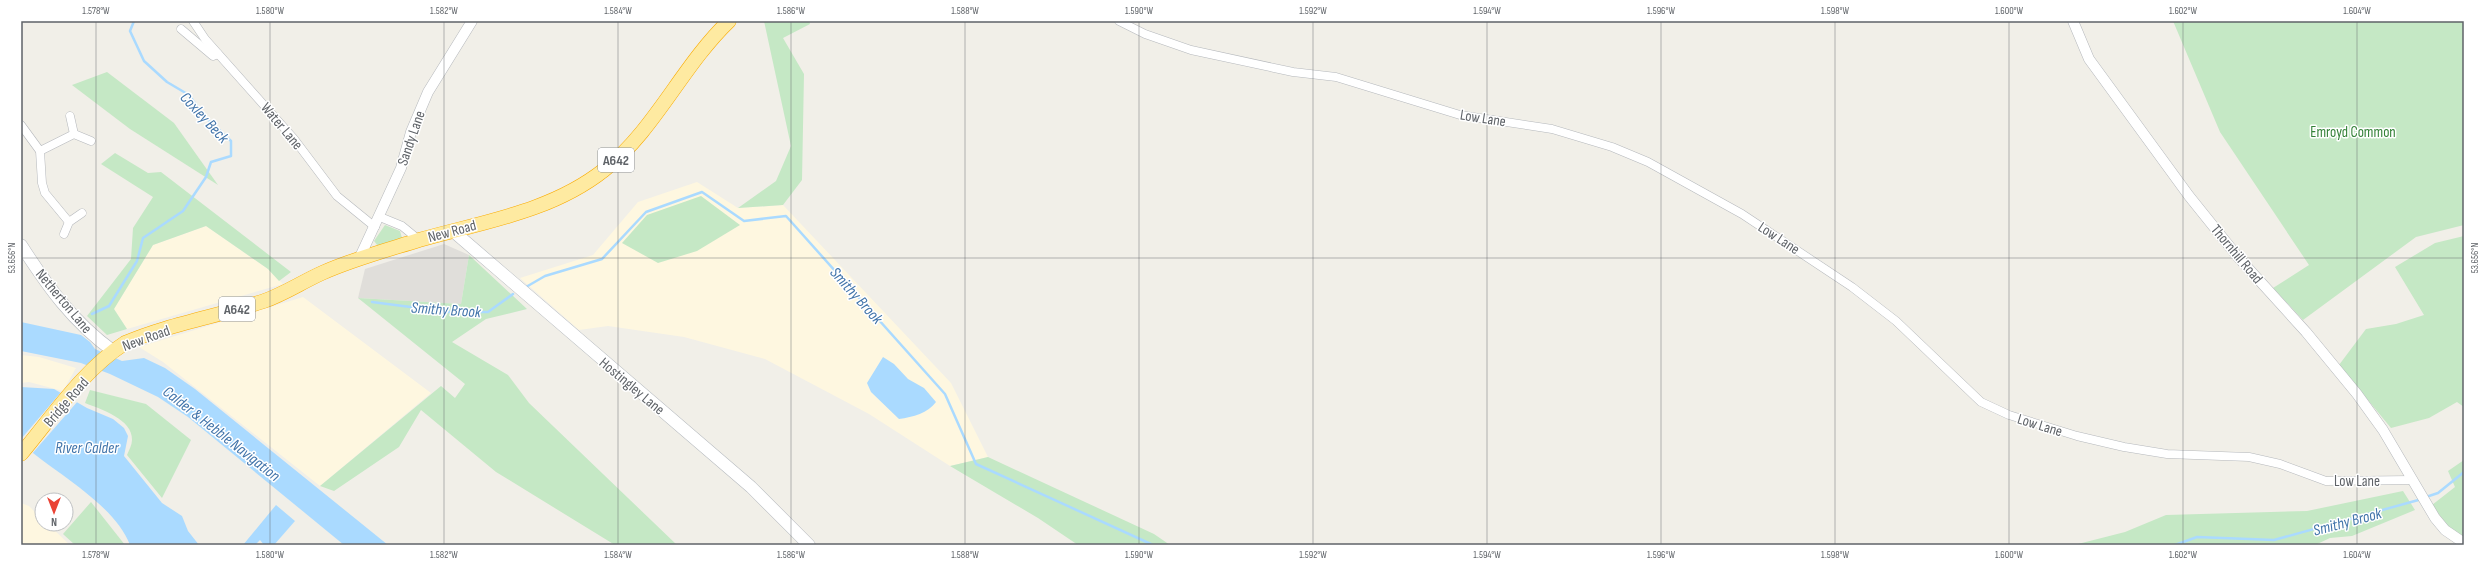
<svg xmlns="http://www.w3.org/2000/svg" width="2485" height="566" viewBox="0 0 2485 566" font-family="'Sofia Sans Condensed',sans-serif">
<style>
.commercial{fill:#fef7e0}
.industrial{fill:#e0deda}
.green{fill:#c5e8c5}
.water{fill:#aadaff}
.pier{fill:#f1efe8}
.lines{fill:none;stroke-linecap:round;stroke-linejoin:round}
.stream{stroke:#aadaff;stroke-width:2.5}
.minor-casing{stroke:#b5b8bc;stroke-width:9}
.tertiary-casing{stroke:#b5b8bc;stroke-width:11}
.secondary-casing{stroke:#b6babf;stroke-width:13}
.trunk-casing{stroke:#f9ab00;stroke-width:15}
.minor{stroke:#fff;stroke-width:8}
.tertiary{stroke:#fff;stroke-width:10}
.secondary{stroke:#fff;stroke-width:12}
.trunk{stroke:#feeaa1;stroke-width:14}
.ticks{fill:none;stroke:#5f6368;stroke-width:1;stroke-opacity:0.45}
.labels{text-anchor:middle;stroke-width:3;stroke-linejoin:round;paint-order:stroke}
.shield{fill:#fff;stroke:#8f9295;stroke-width:1}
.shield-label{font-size:14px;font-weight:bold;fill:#5f6368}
.street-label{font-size:15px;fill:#5f6368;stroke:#fff}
.park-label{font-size:15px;fill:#348238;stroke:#fff}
.water-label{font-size:16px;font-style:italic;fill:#4174aa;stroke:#fff}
.neatline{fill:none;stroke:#5f6368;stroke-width:1.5}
.ticks-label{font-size:10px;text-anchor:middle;fill:#5f6368}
</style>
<rect width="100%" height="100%" fill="#f1efe8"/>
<g class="commercial">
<path d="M 697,182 L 738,208 L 783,205 L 951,383 L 988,457 L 950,466 L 869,414 L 765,359 L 684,337 L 608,326 L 579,330 L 520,278 L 593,255 L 638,202 Z"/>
<path d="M 206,226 L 268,269 L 283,284 L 127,329 L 114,309 L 153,245 Z"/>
<path d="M 303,297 L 431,393 L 320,486 L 163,362 L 139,347 Z"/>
<path d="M 21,355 L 39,357 L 76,368 L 63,391 L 29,382 L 21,383 Z"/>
<path d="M 21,503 L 29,506 L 42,519 L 42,524 L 48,524 L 70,545 L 22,545 Z"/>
</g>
<path class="industrial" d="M 444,244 L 469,255 L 461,304 L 358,298 L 365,269 Z"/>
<g class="green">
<path d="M 764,21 L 809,21 L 810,24 L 783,38 L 804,74 L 802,180 L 783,205 L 738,208 L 776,181 L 791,146 Z"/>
<path d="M 2173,21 L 2464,21 L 2464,225 L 2416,237 L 2303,320 L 2273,288 L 2309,265 L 2220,132 Z"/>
<path d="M 107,72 L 174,123 L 218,185 L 130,129 L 72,85 Z"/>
<path d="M 115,153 L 148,173 L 161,172 L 291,272 L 279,281 L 268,269 L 206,226 L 153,245 L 114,309 L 127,329 L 107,335 L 87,316 L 131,259 L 133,228 L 153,197 L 101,164 Z"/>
<path d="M 701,196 L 740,225 L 697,251 L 658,263 L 622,243 L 647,215 Z"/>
<path d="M 385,225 L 400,231 L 402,238 L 378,246 L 374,241 Z"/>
<path d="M 2464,236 L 2464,407 L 2457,402 L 2429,418 L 2391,428 L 2339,365 L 2366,329 L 2396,324 L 2424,315 L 2395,267 L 2435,243 Z"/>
<path d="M 469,255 L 527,309 L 486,319 L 452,342 L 508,375 L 529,403 L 677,545 L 615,545 L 496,472 L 421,410 L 399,447 L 334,491 L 320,486 L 441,386 L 455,398 L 465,384 L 358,298 L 461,304 Z"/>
<path d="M 90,390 L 146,404 L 191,440 L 162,498 L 127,455 C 129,450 132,445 132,440 C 133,419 100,409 85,403 Z"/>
<path d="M 988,457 L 1154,534 L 1170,545 L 1078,545 L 1038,518 L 950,466 Z"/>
<path d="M 2464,460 L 2464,537 L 2449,528 L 2432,505 L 2455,487 L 2448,471 Z"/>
<path d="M 2403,491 L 2415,510 L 2352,536 L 2330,538 L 2315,545 L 2074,545 L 2125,532 L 2166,515 L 2307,511 Z"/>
<path d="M 91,502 L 125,545 L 75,545 L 63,534 Z"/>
</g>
<g class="water">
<path d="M 21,322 L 81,335 L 90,342 L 95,349 L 122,361 L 144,358 L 165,368 L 195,389 L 388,545 L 344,545 L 188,417 L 158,397 L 110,374 L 81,363 L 21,351 Z"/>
<path d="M 883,357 L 894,364 L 908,379 L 924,388 L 936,402 C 928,413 913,417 899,419 L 871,392 L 867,383 Z"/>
<path d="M 21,387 L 54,389 L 87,408 L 113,419 L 124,428 L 128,436 L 124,456 L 162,503 L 182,516 L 188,531 L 199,545 L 130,545 C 114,503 53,472 21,443 Z"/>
<path d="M 276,505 L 295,521 L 274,545 L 264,545 L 260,540 L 255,545 L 243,545 Z"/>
</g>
<path class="pier" d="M 62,391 L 78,401 L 31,455 L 21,445 L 21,439 Z"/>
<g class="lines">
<g class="stream">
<path d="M 526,287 L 545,276 L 602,259 L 646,212 L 702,192 L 744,221 L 786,216 L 945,394 L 976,464 L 1153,545"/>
<path d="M 372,302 L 449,312 L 488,312 L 513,294"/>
<path d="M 92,314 L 109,306 L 137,261 L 143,238 L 183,211 L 206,177 L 211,162 L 231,156 L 231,141 L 204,116 L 189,95 L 167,82 L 144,61 L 130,31 L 134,21"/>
<path d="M 2426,497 L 2438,493 L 2464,472"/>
<path d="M 2175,545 L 2197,537 L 2274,540 L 2422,499"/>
</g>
<g class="minor-casing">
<g id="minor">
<path d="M 193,21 L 205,39 L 294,139 L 337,196 L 375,227"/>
<path d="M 1119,21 L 1145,34 L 1191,50 L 1293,72 L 1336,77 L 1460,115 L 1552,129 L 1612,147 L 1648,162 L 1742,214 L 1852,287 L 1896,321 L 1981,402 L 2009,415 L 2077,436 L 2124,447 L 2167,454 L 2249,457 L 2280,464 L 2326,481 L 2411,480"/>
<path d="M 181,29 L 213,56 L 218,54"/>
<path d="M 70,116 L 74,134"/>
<path d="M 21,125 L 40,151 L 42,183 L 45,193 L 69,222"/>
<path d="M 40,151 L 74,134 L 91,141"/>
<path d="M 380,217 L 402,226 L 419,240"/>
<path d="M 64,234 L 69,222 L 82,213"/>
</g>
</g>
<g class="tertiary-casing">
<g id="tertiary">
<path d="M 2073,21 L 2089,59 L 2189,196 L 2238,257 L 2306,332 L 2357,394 L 2383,430 L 2435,518 L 2445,530 L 2464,543"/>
<path d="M 359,259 L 401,168 L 411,132 L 428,92 L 472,21"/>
</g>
</g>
<g class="secondary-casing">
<g id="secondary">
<path d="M 453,231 L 751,487 L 809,545"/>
<path d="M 21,245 C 48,287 72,321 113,351"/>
</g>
</g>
<g class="trunk-casing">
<path id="trunk" d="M 21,454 C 52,417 83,370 125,343 C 169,324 219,316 264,301 C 284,294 302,282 322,273 C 353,259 387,250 419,240 C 482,222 551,212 604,170 C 655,130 682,66 729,21"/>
</g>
<use href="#minor" class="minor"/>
<use href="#tertiary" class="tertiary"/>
<use href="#secondary" class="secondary"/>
<use href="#trunk" class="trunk"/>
</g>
<path class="ticks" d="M 96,21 L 96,545M 270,21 L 270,545M 444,21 L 444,545M 618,21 L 618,545M 791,21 L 791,545M 965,21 L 965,545M 1139,21 L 1139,545M 1313,21 L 1313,545M 1487,21 L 1487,545M 1661,21 L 1661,545M 1835,21 L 1835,545M 2009,21 L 2009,545M 2183,21 L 2183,545M 2357,21 L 2357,545M 21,258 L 2464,258"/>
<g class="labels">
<g class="shield">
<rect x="598" y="148" width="36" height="24" rx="3"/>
<rect x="219" y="297" width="36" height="24" rx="3"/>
</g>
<g class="shield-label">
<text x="616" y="165">A642</text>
<text x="237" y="314">A642</text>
</g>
<g class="street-label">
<text transform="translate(1483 118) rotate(9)" y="5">Low Lane</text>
<text transform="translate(282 126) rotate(50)" y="5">Water Lane</text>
<text transform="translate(411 138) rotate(-71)" y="5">Sandy Lane</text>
<text transform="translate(452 231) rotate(-15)" y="5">New Road</text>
<text transform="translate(1779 238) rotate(33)" y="5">Low Lane</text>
<text transform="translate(2237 254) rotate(50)" y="5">Thornhill Road</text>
<text transform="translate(64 301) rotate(50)" y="5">Netherton Lane</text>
<text transform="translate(146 338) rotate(-20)" y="5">New Road</text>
<text transform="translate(632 386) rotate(40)" y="5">Hostingley Lane</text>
<text transform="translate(66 402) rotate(-49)" y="5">Bridge Road</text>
<text transform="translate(2040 425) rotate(17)" y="5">Low Lane</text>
<text x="2357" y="486">Low Lane</text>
</g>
<g class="park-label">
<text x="2353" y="137">Emroyd Common</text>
</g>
<g class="water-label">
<text transform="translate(205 117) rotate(47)" y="6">Coxley Beck</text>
<text transform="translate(857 295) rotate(48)" y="6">Smithy Brook</text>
<text transform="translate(446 309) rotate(4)" y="6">Smithy Brook</text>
<text transform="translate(222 433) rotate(38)" y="6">Calder &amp; Hebble Navigation</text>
<text x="87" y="453">River Calder</text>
<text transform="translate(2347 521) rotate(-15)" y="6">Smithy Brook</text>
</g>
</g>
<rect width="2485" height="566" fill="none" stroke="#ffffff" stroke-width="44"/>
<g transform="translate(54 512) rotate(180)"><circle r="19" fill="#ffffff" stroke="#bfc1c3"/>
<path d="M0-3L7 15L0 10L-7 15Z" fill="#ea4335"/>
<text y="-6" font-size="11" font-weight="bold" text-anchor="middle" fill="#5f6368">N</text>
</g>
<rect x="22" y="22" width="2441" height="522" class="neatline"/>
<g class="ticks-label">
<text x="96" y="14">1.578°W</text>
<text x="270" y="14">1.580°W</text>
<text x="444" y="14">1.582°W</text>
<text x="618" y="14">1.584°W</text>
<text x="791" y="14">1.586°W</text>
<text x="965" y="14">1.588°W</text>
<text x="1139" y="14">1.590°W</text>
<text x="1313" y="14">1.592°W</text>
<text x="1487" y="14">1.594°W</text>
<text x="1661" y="14">1.596°W</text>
<text x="1835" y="14">1.598°W</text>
<text x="2009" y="14">1.600°W</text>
<text x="2183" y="14">1.602°W</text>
<text x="2357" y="14">1.604°W</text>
<text transform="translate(2474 258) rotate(-90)" y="4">53.656°N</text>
<text transform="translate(11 258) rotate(-90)" y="4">53.656°N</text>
<text x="96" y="558">1.578°W</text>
<text x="270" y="558">1.580°W</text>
<text x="444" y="558">1.582°W</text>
<text x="618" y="558">1.584°W</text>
<text x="791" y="558">1.586°W</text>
<text x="965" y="558">1.588°W</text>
<text x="1139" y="558">1.590°W</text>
<text x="1313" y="558">1.592°W</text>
<text x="1487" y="558">1.594°W</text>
<text x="1661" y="558">1.596°W</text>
<text x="1835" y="558">1.598°W</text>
<text x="2009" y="558">1.600°W</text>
<text x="2183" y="558">1.602°W</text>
<text x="2357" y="558">1.604°W</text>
</g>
</svg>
